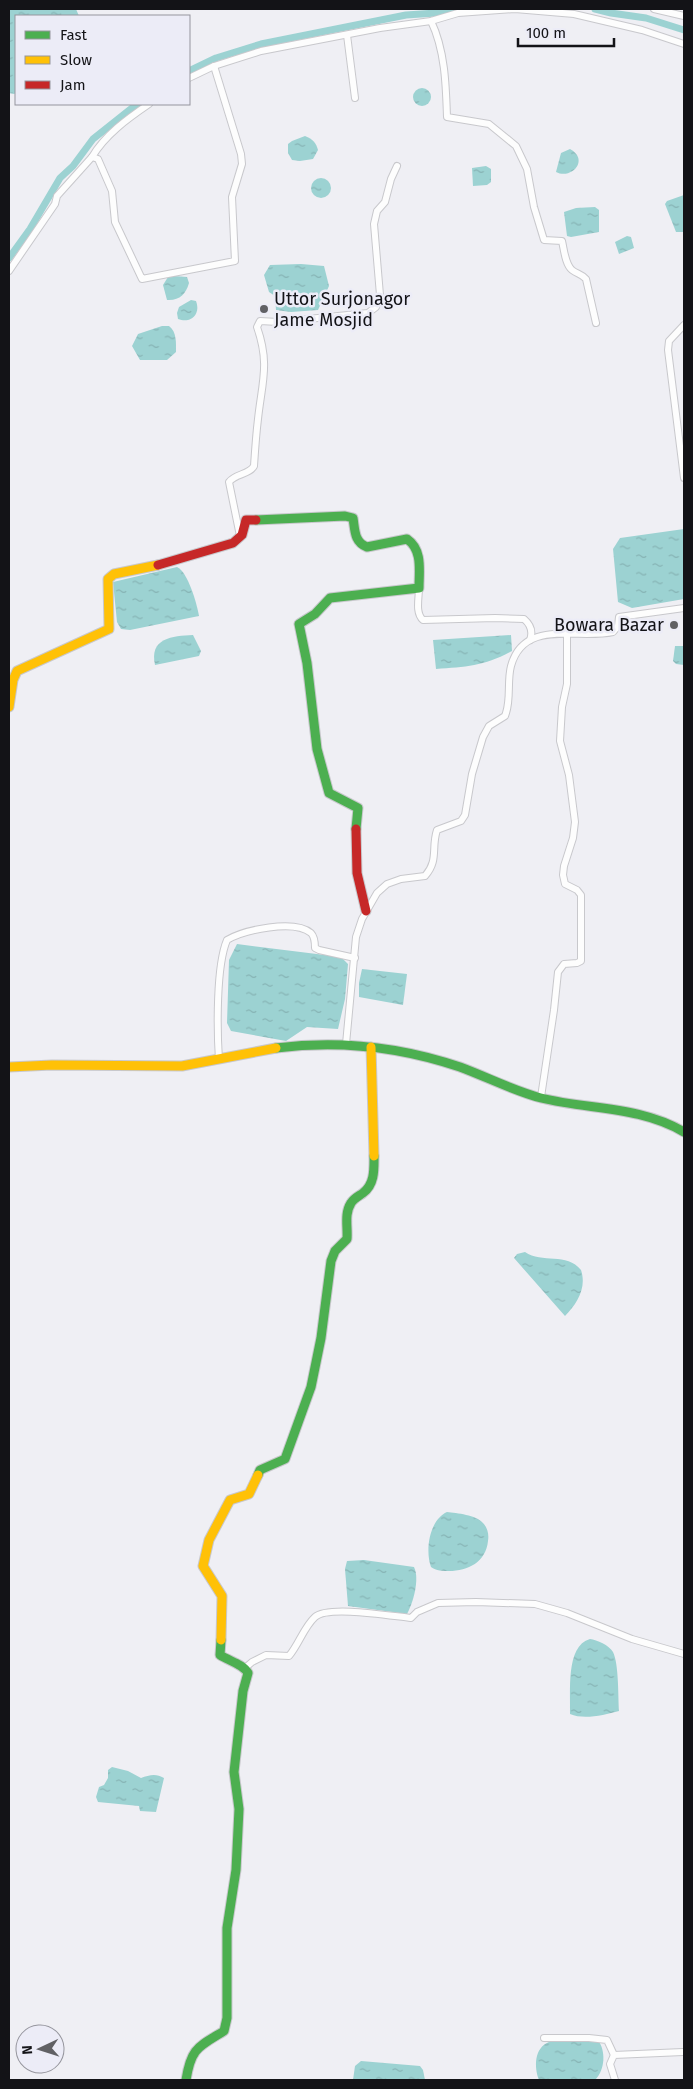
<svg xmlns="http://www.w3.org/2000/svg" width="693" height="2089" viewBox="0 0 693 2089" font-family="'Fira Sans',sans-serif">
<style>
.water{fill:url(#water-ripples)}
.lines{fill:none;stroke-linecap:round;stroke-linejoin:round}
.canal{stroke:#9cd2d2;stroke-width:7}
.street-casing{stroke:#c8c8cc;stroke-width:8}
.fast-casing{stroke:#c8c8cc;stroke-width:11}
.slow-casing{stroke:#c8c8cc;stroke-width:11}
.jam-casing{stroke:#c8c8cc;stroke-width:11}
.street{stroke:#fdfdfd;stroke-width:6}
.fast{stroke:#4caf50;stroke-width:9}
.slow{stroke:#ffc107;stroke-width:9}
.jam{stroke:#c62828;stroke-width:9}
.poi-dot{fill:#606064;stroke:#ececf7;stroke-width:2}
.labels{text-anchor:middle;stroke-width:5;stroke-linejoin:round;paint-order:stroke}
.poi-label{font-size:18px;fill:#131317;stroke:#ececf7;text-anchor:start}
</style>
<defs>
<pattern id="water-ripples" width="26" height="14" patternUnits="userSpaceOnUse" patternTransform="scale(1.25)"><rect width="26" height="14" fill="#9cd2d2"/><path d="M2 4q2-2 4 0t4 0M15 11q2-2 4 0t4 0" fill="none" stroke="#86b3b4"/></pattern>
</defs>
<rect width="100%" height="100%" fill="#efeff4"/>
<g class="water">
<path d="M 9,9 L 76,9 L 79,16 L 16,16 L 16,93 L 14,94 L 9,93 Z"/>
<circle cx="422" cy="97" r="9"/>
<path d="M 305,136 C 313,139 316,143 318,150 L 313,159 L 300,161 L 292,160 L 288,153 L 288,144 L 292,141 Z"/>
<path d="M 570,149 C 590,160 571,180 556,172 L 561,153 Z"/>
<path d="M 486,166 L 491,169 L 491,182 L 487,185 L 473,186 L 472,168 Z"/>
<circle cx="321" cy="188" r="10"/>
<path d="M 684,195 L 684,232 L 676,232 L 665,204 L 667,201 Z"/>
<path d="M 595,207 L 599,210 L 599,232 L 571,237 L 567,236 L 564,212 L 576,208 Z"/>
<path d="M 627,236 L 631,237 L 634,248 L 619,254 L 615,242 Z"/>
<path d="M 301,264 L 324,266 L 329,286 L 318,310 L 291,312 L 276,310 L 275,296 L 269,292 L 264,275 L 270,265 Z"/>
<path d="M 174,276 L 187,277 L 189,283 C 186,294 179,301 167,300 L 163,285 L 168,277 Z"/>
<path d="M 191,300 L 196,301 C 201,314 191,324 178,319 L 177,313 L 179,307 Z"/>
<path d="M 162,326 L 169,326 C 177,332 176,343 176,352 L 167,360 L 140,360 L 132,346 L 138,334 Z"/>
<path d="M 684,529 L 684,599 L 632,608 L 618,602 L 613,549 L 620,538 Z"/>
<path d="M 177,567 C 188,572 197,604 199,616 L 130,630 L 121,629 L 117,622 L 113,582 Z"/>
<path d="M 193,635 L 201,651 L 199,656 L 155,665 C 149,638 172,636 193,635 Z"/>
<path d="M 511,635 L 512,651 C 485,666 466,667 436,669 L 433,640 Z"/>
<path d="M 675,646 L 684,646 L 684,665 L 676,664 L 673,661 Z"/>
<path d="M 237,944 L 341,957 L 348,964 L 345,999 L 338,1029 L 307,1027 L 286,1041 L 231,1031 L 227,1023 L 229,960 Z"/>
<path d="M 362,969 L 407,974 L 403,1005 L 359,997 L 359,983 Z"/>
<path d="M 525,1252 C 542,1264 567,1252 581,1270 C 587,1288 577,1304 565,1316 L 514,1258 L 517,1254 Z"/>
<path d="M 447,1512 C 457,1513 476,1515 483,1523 C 488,1528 489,1535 488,1541 C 486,1562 468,1571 449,1571 C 443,1571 436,1571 431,1567 C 425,1551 429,1520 447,1512 Z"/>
<path d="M 364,1560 L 414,1567 C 420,1579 413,1603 407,1614 L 348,1606 L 345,1569 L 347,1561 Z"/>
<path d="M 590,1639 C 597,1640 609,1645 613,1652 C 619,1664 618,1697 619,1711 C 604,1715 584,1720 570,1714 C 571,1693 565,1646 590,1639 Z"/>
<path d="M 112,1767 L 128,1771 L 141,1778 C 149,1775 156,1773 164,1778 L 156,1812 L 140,1811 L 139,1806 L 98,1802 L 96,1797 L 99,1787 L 104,1785 L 108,1778 L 108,1770 Z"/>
<path d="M 598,2040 C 606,2051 605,2069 596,2079 L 539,2080 C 534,2067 534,2048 549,2042 C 558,2039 587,2041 598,2040 Z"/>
<path d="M 361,2061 L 420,2066 L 423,2070 L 425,2080 L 353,2080 L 355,2066 Z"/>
</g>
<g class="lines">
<g class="canal">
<path d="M 595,9 L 611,13 L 646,18 L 684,30"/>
<path d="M 189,71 L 216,58 L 261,44 L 406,15 L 436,13 L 453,9"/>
<path d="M 9,258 L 30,229 L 60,178 L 73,166 L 93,139 L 137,104"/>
</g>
<g class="street-casing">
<g id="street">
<path d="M 654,9 L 684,16"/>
<path d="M 431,21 C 445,50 446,85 447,117 L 489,124 L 516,146 L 527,169 L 534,207 L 544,240 L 562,241 C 564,249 565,264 572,270 C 577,274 582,274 586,279 L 596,323"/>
<path d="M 347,35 L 355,98"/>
<path d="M 189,78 L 214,66 L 261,51 L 380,28 L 431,21 L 458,13 L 515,9 L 574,14 L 642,30 L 684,44"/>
<path d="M 92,157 C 105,135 127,119 149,104"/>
<path d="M 9,271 L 55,204 L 57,196 L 92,157 L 98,159 L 112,191 L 115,222 L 142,279 L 235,261 L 232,197 L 242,164 L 241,154 L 214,66"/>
<path d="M 684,325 L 669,341 L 668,350 L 684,478"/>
<path d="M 240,536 L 229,482 C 236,473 249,475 254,466 C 255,451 256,435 258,419 C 262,382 270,364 257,327 L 260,321 L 278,322 L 368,313 L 376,307 L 380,295 L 374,224 L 377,211 L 385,202 L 391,179 L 397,166"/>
<path d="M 419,588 C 419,598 415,613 423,620 L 495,618 L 524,619 C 531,625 533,632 530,640"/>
<path d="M 346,1044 L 356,937 L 362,919 L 377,893 L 387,884 L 401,879 L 425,876 C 439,860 431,848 437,830 L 461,821 L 465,815 L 472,774 L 483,737 L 489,726 L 505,716 L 506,713 C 511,698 507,681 511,666 C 524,618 578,640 613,632 L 618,626 L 619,617 L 684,608"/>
<path d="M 219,1060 C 217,1030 216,966 227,940 C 244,930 294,919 311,933 C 315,937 315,943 315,948 L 319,950 L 355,958"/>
<path d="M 541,1097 L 554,1010 L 558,972 L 564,964 L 577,963 L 581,961 L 581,895 L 577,890 L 565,884 L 563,875 L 564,866 L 573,838 L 575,822 L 569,775 L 560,741 L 562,707 L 567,684 L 567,633"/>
<path d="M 245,1668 L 252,1662 L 266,1655 L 289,1656 C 299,1644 304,1627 315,1617 C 328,1605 391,1616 411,1618 L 417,1612 L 438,1603 L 476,1602 L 535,1604 L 567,1613 L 632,1639 L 684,1654"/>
<path d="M 544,2038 L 589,2038 L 607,2040 L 614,2055"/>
<path d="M 615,2080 L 610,2064 L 614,2055 L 683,2052"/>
</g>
</g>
<g class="fast-casing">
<g id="fast">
<path d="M 256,520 L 345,516 L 353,518 C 355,530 354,542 367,547 L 407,539 C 423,550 419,571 419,588 L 330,598 L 315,614 L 299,624 L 307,663 L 317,749 L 329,793 L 358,808 L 356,829"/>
<path d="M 276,1048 C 338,1040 401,1047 460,1067 C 487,1077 514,1091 541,1098 C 590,1110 639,1106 684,1132"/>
<path d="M 258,1475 L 260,1470 L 285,1459 L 311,1387 L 321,1338 L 331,1261 L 335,1251 L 347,1239 C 348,1227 344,1214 351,1203 C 354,1198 359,1196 363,1193 C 375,1184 374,1169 374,1156"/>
<path d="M 186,2080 C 191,2048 198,2047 224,2031 L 227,2018 L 227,1928 L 236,1870 L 239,1809 L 234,1772 L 243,1691 L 248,1673 C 243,1664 229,1661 220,1655 L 221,1640"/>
</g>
</g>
<g class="slow-casing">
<g id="slow">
<path d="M 9,707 L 13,680 L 17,671 L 109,629 L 108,579 L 114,574 L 158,565"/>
<path d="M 371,1047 L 374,1156"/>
<path d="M 9,1067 L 52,1065 L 182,1066 L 276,1048"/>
<path d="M 221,1640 L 222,1596 L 203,1566 L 209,1540 L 230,1500 L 249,1494 L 258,1475"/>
</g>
</g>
<g class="jam-casing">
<g id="jam">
<path d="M 158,565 L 233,543 L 242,535 L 246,520 L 256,520"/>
<path d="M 356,829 L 357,873 L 366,911"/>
</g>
</g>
<use href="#street" class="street"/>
<use href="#fast" class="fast"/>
<use href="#slow" class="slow"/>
<use href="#jam" class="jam"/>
</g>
<g class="poi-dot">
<circle cx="264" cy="309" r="5"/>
<circle cx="674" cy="625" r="5"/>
</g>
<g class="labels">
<g class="poi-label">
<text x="274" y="305">Uttor Surjonagor<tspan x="274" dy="21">Jame Mosjid</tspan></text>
<text x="664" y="631" text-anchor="end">Bowara Bazar</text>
</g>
</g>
<rect width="693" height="2089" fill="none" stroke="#131317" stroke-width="20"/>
<rect x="15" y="15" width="175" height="90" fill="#ececf7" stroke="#95959d"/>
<rect x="25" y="31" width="25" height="8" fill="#4caf50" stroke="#95959d"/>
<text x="60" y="40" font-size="15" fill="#131317">Fast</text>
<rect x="25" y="56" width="25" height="8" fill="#ffc107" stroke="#95959d"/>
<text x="60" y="65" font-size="15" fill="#131317">Slow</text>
<rect x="25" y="81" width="25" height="8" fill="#c62828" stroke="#95959d"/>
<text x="60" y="90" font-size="15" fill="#131317">Jam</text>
<g transform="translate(40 2049) rotate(266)"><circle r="24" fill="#ececf7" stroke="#95959d"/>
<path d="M0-4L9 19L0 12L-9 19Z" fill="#606064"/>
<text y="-8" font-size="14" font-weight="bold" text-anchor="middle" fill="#131317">N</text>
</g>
<path d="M518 38v8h96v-8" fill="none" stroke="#131317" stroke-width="2.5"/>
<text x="526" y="38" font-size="15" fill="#131317" stroke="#ececf7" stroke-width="4" paint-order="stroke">100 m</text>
</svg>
